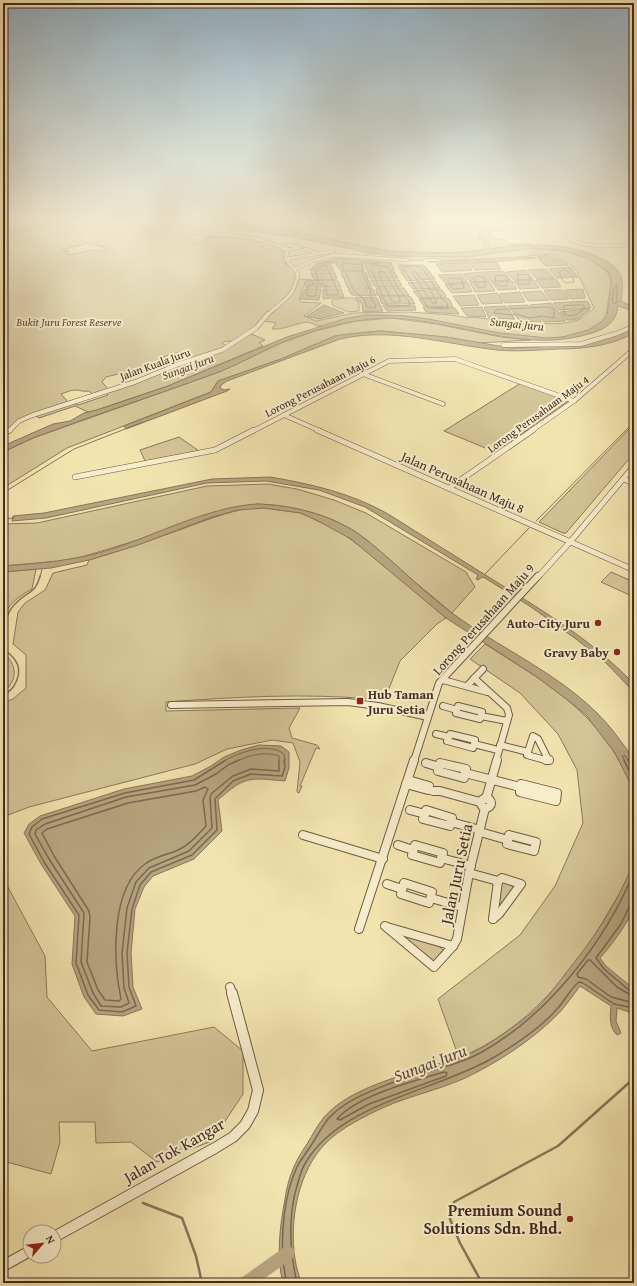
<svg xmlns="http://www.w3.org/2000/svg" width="637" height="1286" viewBox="0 0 637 1286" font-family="'Gentium Book Plus',serif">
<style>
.green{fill:#d4c597;stroke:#8c785d;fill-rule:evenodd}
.water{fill:#b6a57f;stroke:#88755a}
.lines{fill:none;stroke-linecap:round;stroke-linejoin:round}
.shore-far1{stroke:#7c6851;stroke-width:1}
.shore{stroke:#7c6851;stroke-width:1.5}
.stream-far2{stroke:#88755a;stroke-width:1}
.stream-far1{stroke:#88755a;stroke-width:1.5}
.stream{stroke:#88755a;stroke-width:2.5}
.river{fill:#b6a57f;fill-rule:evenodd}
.minor-far5-casing{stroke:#6f5a46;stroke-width:4}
.minor-far4-casing{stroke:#6f5a46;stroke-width:5}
.minor-far3-casing{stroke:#6f5a46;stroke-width:6}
.minor-far2-casing{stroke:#6f5a46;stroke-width:8}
.minor-far1-casing{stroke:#6f5a46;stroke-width:10}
.minor-casing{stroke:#6f5a46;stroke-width:12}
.minor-far5{stroke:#f7edcb;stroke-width:3}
.minor-far4{stroke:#f7edcb;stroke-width:4}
.minor-far3{stroke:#f7edcb;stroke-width:5}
.minor-far2{stroke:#f7edcb;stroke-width:6}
.minor-far1{stroke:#f7edcb;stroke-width:8}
.minor{stroke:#f7edcb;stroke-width:10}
.poi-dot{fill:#8f2418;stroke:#f7edcb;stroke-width:1.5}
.labels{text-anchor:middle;stroke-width:4;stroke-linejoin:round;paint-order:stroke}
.far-park-label{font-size:11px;font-style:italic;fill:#604b3a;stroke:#f7edcb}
.far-street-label{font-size:11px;fill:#432c23;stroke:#f7edcb}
.far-water-label{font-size:12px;font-style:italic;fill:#604a3a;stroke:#f7edcb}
.street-label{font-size:13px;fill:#432c23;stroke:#f7edcb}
.poi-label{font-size:13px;font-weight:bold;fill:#432c23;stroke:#f7edcb;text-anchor:end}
.near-street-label{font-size:16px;fill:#432c23;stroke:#f7edcb}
.near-poi-label{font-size:16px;font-weight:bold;fill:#432c23;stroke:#f7edcb;text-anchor:end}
.near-water-label{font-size:17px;font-style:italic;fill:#604a3a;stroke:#f7edcb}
</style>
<rect width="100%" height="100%" fill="#f2e4af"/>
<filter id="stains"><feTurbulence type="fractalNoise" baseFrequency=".005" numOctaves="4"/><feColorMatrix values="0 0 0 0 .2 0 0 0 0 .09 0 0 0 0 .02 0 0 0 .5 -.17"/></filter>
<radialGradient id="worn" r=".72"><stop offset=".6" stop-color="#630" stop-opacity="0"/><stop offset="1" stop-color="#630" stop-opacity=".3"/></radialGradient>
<g class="green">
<path d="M 78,222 L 210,222 L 206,225 L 189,224 L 183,231 L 196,244 L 203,241 L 206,237 L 250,238 L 247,240 C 260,244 269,239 279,251 L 284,250 L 284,253 L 282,253 L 286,265 L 291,265 L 297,274 C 296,279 295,285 292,289 C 285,303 248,335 233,341 C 229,342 226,340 222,343 L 226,346 L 214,352 L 193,358 L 179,352 L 163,357 L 176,364 L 163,369 L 154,365 L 106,377 L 102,382 L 108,389 L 92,394 L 89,391 C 83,392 80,390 75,390 C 70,390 65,393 61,394 L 68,402 L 32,414 L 3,432 L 3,235 ZM 86,243 L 107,248 L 102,251 L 91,250 L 69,255 L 67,254 L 69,252 L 62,250 C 72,246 78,247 86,243 Z"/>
<path d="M 243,222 L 338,222 L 390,227 L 499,222 L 508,227 L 480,232 L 478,238 L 484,242 L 483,250 L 450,253 L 389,251 Z"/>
<path d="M 490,233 L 490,237 L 505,240 L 507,244 L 531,244 L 490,249 L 489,243 L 482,236 L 483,235 Z"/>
<path d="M 532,248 C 551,248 604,255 610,278 C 612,285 609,295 608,302 C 607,321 599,327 581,333 C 519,352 452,316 389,315 C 374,315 359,316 344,319 C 338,321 323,327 318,326 C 314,325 311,322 306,322 C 294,324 283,330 272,329 L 276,323 L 264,321 C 277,307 294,299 299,279 L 312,280 L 306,280 L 299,299 L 301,302 L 321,303 L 304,316 L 316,321 L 354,313 L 410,312 L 452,315 L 468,318 L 472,317 C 497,320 562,330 582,318 C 587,315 591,311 594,308 L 577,272 L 571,265 L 552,254 L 493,259 L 440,260 L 438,258 L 423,259 L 423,261 L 398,260 L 401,256 L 467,257 Z"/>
<path d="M 346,298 L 353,298 L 359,303 L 359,311 L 348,312 L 332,305 L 332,300 Z"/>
<path d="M 392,318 L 436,324 L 501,337 L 531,340 L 478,343 L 446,337 L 380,331 L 335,336 L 281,359 L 218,381 L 211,392 L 67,448 L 3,488 L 3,452 L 33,438 L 219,372 L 281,343 L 315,331 L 356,321 Z"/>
<path d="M 249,333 L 265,340 L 259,343 L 263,346 L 168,386 L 91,412 L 88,412 L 75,406 L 39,418 L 35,415 L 74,403 L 78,405 L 108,395 L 105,392 L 218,352 Z"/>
<path d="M 521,383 L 570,400 L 495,452 L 444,431 Z"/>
<path d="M 634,424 L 634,453 L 566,533 L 563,533 L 539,522 Z"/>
<path d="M 179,437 L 199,451 L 145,461 L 140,450 Z"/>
<path d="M 268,484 L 297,489 L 334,500 L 366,513 L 466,572 L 475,587 L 452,613 C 434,597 414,582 396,566 C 383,554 371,542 356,532 C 327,514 291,505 257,504 L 85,556 L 63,561 L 3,566 L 3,524 L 37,523 L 207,486 Z"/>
<path d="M 250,508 L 264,508 L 301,513 L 339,531 L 372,555 L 446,618 L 437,624 L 400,661 L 386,696 L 376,693 L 371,699 C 304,693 234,697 166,702 L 166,711 L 300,708 L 289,728 L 292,738 L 317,745 L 320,749 L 316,748 L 300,786 L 302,786 L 299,793 L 297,792 L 300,762 L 293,743 L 272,740 L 227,749 L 195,764 L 29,807 L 3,817 L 3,703 L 13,699 L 26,688 L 26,655 L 13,644 L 18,612 L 25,603 L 45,590 L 53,573 L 87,565 L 89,560 C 120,551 151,540 182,529 C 204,521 226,512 250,508 Z"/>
<path d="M 36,569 L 32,589 C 18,597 7,604 3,621 L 3,572 Z"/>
<path d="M 611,572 L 634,582 L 634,597 L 601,582 Z"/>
<path d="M 485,644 C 541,680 592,707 623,768 C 626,775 632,782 634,789 C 635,797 635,855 634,862 C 629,879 618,896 609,911 C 574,973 526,1030 459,1058 L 438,999 L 520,935 L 555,886 L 583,823 L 577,770 L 558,734 L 520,693 L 470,659 Z"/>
<path d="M 3,652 C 17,665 19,679 3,693 Z"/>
<path d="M 3,878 L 45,956 L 47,997 L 92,1051 L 214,1027 L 243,1051 L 243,1094 L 212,1141 L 157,1162 L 131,1142 L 96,1143 L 95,1122 L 59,1122 L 60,1142 L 51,1174 L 3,1161 Z"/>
<path d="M 501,882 L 516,886 L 496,914 Z"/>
<path d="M 399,933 L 440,947 L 443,950 L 433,962 Z"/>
</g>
<g class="water">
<path d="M 3,222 L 78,222 L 3,235 Z"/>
<path d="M 210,223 C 266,220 321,240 377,249 C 401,253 425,254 450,253 C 498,251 540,236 588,253 C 600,258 620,265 622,280 C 623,287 622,295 621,301 L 634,307 L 634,311 L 618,306 C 617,321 606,329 592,333 C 525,355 458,320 391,318 C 353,318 316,329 281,343 C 260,352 240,364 219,372 C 157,395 94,415 33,438 L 3,452 L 3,446 L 53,424 L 70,421 L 84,413 L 97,410 L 168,386 L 287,337 L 344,319 L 366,315 L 402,316 L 428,319 L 500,333 L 547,338 L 563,337 L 588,330 L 601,322 L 607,316 L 611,284 L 611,278 L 608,272 L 587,258 L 564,251 L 532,248 L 467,257 L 394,256 L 368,253 L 294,237 L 230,228 Z"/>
<path d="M 549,255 L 568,265 L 546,266 L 537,257 Z"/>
<path d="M 524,257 L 536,258 L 490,262 L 428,262 Z"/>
<path d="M 340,258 L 392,263 L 390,264 L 392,265 L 394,271 L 392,272 L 395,273 L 398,278 L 370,278 L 368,272 L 370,271 L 367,271 L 365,264 L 380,263 L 361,263 L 363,264 L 364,271 L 340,270 L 336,264 L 338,263 L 322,262 Z"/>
<path d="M 496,262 L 501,269 L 475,270 L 470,263 Z"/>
<path d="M 318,263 L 330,263 L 334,271 L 311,271 L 310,270 Z"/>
<path d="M 468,263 L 472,270 L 442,272 L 436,264 Z"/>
<path d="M 398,265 L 424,265 L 435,279 L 407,281 L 401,272 L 403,271 L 400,270 Z"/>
<path d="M 570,267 L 578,277 L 557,278 L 549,269 Z"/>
<path d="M 546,269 L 554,278 L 536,278 L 528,270 Z"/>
<path d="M 526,270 L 533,279 L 514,280 L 506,272 Z"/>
<path d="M 342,271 L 366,272 L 368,278 L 366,279 L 369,280 L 372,287 L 365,288 L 373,289 L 376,296 L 352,295 L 348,289 L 350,288 L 347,287 L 344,279 L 345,279 L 343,278 L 341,272 Z"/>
<path d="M 503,271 L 511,280 L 491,281 L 484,272 Z"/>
<path d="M 482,272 L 489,281 L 470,282 L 463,274 Z"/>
<path d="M 311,273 L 335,273 L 337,279 L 327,280 L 338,281 L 341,287 L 305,287 L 306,281 L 325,280 L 314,280 Z"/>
<path d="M 461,274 L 467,282 L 446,284 L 438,275 Z"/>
<path d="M 539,279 L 556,279 L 561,287 L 542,288 L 536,280 Z"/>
<path d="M 371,280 L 399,280 L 402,286 L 375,287 Z"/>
<path d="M 534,280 L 539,288 L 520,289 L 514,281 Z"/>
<path d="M 435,281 L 440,288 L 413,289 L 408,283 Z"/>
<path d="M 512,281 L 517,289 L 498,290 L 492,282 Z"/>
<path d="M 490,282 L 495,291 L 475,292 L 470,283 Z"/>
<path d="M 468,283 L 472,292 L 452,293 L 445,285 Z"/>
<path d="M 378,288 L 404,288 L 409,295 L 407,296 L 411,297 L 415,304 L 382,304 L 379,296 L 406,296 L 377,295 L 376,289 Z"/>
<path d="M 305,289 L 321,289 L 319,300 L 300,299 Z"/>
<path d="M 323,289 L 341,289 L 344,297 L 323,299 Z"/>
<path d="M 441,289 L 446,296 L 445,298 L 449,299 L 453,307 L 424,306 L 419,299 L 444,298 L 419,298 L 413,291 Z"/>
<path d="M 583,289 L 585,298 L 571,299 L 565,290 Z"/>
<path d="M 545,290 L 563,290 L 569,299 L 551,300 L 544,291 Z"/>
<path d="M 541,291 L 549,300 L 528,301 L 522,292 Z"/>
<path d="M 520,292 L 525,302 L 505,303 L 499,294 Z"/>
<path d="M 497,293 L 503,303 L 482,304 L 477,295 Z"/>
<path d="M 474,295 L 479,305 L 460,306 L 453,296 Z"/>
<path d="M 357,297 L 377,298 L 383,311 L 363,312 L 362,304 L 355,298 Z"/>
<path d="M 587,301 L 591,308 L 559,310 L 553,303 Z"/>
<path d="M 551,303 L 565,320 L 565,321 L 544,322 L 530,305 Z"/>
<path d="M 324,305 L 344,313 L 318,319 L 307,316 Z"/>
<path d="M 385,305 L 415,306 L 416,310 L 387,311 L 383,306 Z"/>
<path d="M 528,305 L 541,321 L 541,322 L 520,321 L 508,306 Z"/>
<path d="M 506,306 L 515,319 L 489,318 L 484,307 Z"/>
<path d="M 423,307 L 455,308 L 459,314 L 426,312 Z"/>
<path d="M 482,307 L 486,317 L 467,316 L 461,308 Z"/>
<path d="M 588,309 L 590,310 C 582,316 577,321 567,320 L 560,312 Z"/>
<path d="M 634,328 L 634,333 C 611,346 583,349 558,349 C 537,350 517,352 497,350 C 444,344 392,327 340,339 L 227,381 L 221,385 L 220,388 L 224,390 L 230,389 L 227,391 L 126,429 L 124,426 L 211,392 L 218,381 L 281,359 L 335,336 L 349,334 L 380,331 L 403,333 L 446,337 L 511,348 L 583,345 L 621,334 Z"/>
<path d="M 270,477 C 311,484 351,493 388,514 C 429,540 470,565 511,591 C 555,618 598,646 634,684 L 634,692 L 605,662 L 576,639 L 531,607 L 485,578 L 482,577 L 478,580 L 476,579 L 478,575 L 365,507 L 319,490 L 266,481 L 207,483 L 46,518 L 12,521 L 13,516 L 44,513 L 212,479 Z"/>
<path d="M 257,504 C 291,505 329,514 357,533 C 391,557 419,589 452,613 C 509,655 581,682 622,743 C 626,748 632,756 634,763 C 636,771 634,782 634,791 L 615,753 L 586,715 L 574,705 L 537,677 L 446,618 L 351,539 L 320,522 L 301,513 L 264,508 L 238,510 L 212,517 L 138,545 L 89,560 L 51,568 L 3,572 L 3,566 C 39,563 74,561 109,550 C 156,535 208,507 257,504 Z"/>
<path d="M 259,745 L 281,746 L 289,752 L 289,768 L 285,781 C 250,778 246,775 218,800 L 222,831 L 194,859 L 153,876 L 144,887 L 135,909 L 131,953 L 133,987 L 142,1009 L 123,1016 L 96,1014 L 84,997 L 72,964 L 75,916 L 41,864 L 24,833 L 29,824 L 40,816 L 124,789 L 192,776 L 211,766 L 224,757 L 241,750 Z"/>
<path d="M 634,861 C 634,875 637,892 634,905 C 631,920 610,947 600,958 L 606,966 L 634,989 L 634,1012 L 632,1013 L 617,1008 L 616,1021 L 621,1033 L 617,1035 C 609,1027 610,1017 611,1006 L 580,986 C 574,994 567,1004 560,1012 C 533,1040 497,1063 463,1079 C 433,1092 400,1098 372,1113 C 356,1121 339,1130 326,1143 C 298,1171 289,1221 295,1259 C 296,1267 299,1275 301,1283 L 283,1283 C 276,1257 280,1225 285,1199 C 288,1178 295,1161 307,1144 C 313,1134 318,1124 325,1116 C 346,1093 382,1082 411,1072 C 438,1063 466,1059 490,1043 C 503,1034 517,1025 529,1015 C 543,1003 554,989 565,974 C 593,940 618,903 634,861 Z"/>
</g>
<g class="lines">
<g class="shore-far1">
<path d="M 3,231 L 54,222"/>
<path d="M 343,263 L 362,265 C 360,279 373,286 371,299 L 376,305 L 375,308 L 367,307 L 364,299 L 354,291 L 342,265 Z"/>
<path d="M 326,265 L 338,292 L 337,295 L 327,295 L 326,286 L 318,283 L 316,270 L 319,267 Z"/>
<path d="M 372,265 L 388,267 L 399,290 L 409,301 L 410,306 L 388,307 C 381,294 376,281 371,267 Z"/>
<path d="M 406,266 L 418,266 L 423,269 L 443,300 L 447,303 L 448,309 L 428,308 L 405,271 L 404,268 Z"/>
<path d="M 564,269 L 573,276 L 574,282 L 566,283 L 563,281 L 559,273 Z"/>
<path d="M 379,271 L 384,272 L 400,298 L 400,302 L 393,302 L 391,299 L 382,282 Z"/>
<path d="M 414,271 L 428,286 L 437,303 L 432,303 L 413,274 Z"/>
<path d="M 518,274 L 529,275 L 530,284 L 519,284 Z"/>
<path d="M 502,275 L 507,277 L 507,286 L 500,286 L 496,284 L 495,276 Z"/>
<path d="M 480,276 L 485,278 L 485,287 L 478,288 L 473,278 Z"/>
<path d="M 449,278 L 462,279 L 464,288 L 453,289 L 448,281 Z"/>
<path d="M 315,284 L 317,286 L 316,296 L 307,296 L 306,294 L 309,285 Z"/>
<path d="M 617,286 L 617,302 L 614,304 L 612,302 L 614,288 Z"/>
<path d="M 583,305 L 585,308 C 578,314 573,318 564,314 L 564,306 Z"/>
<path d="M 549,307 L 554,309 L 554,318 L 542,316 L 529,318 L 517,314 L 512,315 L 494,313 L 496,310 Z"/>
<path d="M 224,761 C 239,752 269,742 284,754 L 285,761"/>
<path d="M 237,761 C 250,755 265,751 279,756 L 279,761"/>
<path d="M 625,761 L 622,756 L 625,756 L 629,761"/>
</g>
<g class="shore">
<path d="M 226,760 L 194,780 L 125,793 L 42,819 L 32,827 L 29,834 L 44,862 L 79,915 L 76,963 L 88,995 L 99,1010 L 122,1012 L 136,1006 L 129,987 L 127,953 L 132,909 L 140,885 L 151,872 L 192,855 L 217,830 L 215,799 L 233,781 L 251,774 L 282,776 L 285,767 L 284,760"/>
<path d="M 239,760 L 228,765 L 216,774 L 195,785 L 126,797 L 45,824 L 36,830 L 35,834 L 49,859 L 84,913 L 81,962 L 93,993 L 101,1006 L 121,1007 L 129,1003 L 124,988 L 122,953 L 127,908 L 136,882 L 149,868 L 189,851 L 212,828 L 210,797 L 212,793 L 233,776 L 251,769 L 279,771 L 279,760"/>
<path d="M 624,760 L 634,781"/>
<path d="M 628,760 L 630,763 L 634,764"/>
<path d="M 205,787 L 208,789 L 203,800 L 206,826 C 197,836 188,846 176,851 C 166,855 154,857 145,864 C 110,889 113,961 121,999 L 119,1001 L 105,1000 L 98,990 L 87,962 L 90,917 L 89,911 L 54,856 L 42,833 L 47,829 L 128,803 L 196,791 Z"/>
<path d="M 634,905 L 629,907 L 621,924 L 596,958 L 604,969 L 630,991 L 634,992"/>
<path d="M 634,997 L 617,987 L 590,960 L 588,960 L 577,974 L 578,977 L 586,979 L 611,997 L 634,1003"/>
<path d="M 444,1072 L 447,1073 L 446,1076 L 369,1104 L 340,1120 L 337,1119 C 358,1095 414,1081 444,1072 Z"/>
<path d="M 286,1283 C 286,1276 284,1269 283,1262 C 281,1232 284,1195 297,1167 C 301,1159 307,1152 312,1144 C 317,1136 322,1127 328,1119 C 345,1100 371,1091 394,1082 C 423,1071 455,1067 482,1052 C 549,1014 605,942 634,872"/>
<path d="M 297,1283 C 290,1253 288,1224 295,1193 C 298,1183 300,1171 306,1162 C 341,1103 435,1091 491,1059 C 515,1045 540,1029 558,1008 C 566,999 570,989 579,982 L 583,983 L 614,1004 L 634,1008"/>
</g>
<g class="stream-far2">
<path d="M 343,222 L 392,226 L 468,222"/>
<path d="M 502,222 L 514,227"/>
<path d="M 3,493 L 74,449 L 143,422"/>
<path d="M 3,519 L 14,518"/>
<path d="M 536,521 L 634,422"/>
<path d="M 485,574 L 529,528"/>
<path d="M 40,577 L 42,569"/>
</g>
<g class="stream-far1">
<path d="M 3,634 C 5,623 7,611 16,603 C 27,591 35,595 40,576"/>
<path d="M 3,646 C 6,652 12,655 15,660 C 24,672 15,690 3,695"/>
</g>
<g class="stream">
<path d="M 143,1203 L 182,1218 L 196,1256 L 202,1283"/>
<path d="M 482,1283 L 460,1243 L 450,1219 L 454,1202 L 558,1146 L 631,1081 L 634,1076"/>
</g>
<g class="river">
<path d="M 591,222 L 601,222 L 577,227 L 523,227 L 484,234 L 482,237 L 488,243 L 490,252 L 488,253 L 486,252 L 484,243 L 478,237 L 479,234 L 482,232 L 523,225 L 577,225 Z"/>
<path d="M 288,1246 L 293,1248 L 295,1253 L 293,1258 L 258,1283 L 239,1283 L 241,1278 L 283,1248 Z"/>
</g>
<g class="minor-far5-casing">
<g id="minor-far5">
<path d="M 557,222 C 561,227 563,234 568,238 C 581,249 617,245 634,245"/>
<path d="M 185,232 C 220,235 255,233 287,250"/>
<path d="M 189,232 L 192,227 L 200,229 L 194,233"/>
<path d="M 282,247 L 291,245 L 301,247 L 287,250"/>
<path d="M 305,249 L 317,253"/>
<path d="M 286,259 L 334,251"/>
<path d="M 294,269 L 313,261 L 334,255 L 407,260"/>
<path d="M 267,315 C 284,299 293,299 298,274 L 286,259 L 287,250"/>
</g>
</g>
<g class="minor-far4-casing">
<g id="minor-far4">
<path d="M 503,345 L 581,344 L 618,333 L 634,326"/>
<path d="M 363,374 L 443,404"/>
<path d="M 284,415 L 320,431"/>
<path d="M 9,431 L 19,421 L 33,415 L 135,382 L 179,364 L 222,350 L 256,328 L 268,314"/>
<path d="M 253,431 L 389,361 L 455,359 L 574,401"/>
<path d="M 531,431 L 574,401 L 634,349"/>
</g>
</g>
<g class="minor-far3-casing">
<g id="minor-far3">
<path d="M 317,430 L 634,570"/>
<path d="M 3,433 L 10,430"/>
<path d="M 75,477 L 215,450 L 254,430"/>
<path d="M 623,479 L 634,483"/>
<path d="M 449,488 L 533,430"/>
<path d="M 538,577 L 570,542 L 634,466"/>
</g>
</g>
<g class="minor-far2-casing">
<g id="minor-far2">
<path d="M 474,678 L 507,708 L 509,715 L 496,761"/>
<path d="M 443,680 L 487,692"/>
<path d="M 467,686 L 483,669"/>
<path d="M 171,705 L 348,702 L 378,706 L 428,717"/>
<path d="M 443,706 L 457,710"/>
<path d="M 458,706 L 482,712 L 480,719 L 456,713 Z"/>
<path d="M 481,716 L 507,721"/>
<path d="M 436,734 L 449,737"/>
<path d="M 450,734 L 475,740 L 473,748 L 447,741 Z"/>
<path d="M 533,736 L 538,739 L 549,761 L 527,755 Z"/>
<path d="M 474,744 L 498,750"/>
<path d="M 500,745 L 528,752"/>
<path d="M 414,761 L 439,683 L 538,576"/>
</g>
</g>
<g class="minor-far1-casing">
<g id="minor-far1">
<path d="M 546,760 L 549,760"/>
<path d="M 426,763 L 439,767"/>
<path d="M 440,763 L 466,769 L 464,778 L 438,771 Z"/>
<path d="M 465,773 L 520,787"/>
<path d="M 408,780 L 429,786"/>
<path d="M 406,784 L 428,790"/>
<path d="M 521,784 L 557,793 L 556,801 L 520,792 Z"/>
<path d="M 433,791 L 440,791 L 480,802"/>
<circle cx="486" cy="803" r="5"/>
<path d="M 486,799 L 497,760"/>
<path d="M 410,810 L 425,814"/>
<path d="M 426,810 L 452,818 L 450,826 L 423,819 Z"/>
<path d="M 451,822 L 480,830"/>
<path d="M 480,832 L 508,840"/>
<path d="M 303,835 L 383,859"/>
<path d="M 509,835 L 536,842 L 534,851 L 507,844 Z"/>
<path d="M 398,845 L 413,850"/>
<path d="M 415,845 L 443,853 L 440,863 L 412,855 Z"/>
<path d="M 441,858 L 471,866"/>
<path d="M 469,873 L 498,881 L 502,878 L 521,884 L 499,914 L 493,919"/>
<path d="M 404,883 L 432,892 L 429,903 L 401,894 Z"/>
<path d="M 387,884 L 402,889"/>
<path d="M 431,898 L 462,907"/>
<path d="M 493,919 L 498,881"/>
<path d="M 385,926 L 434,967 L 453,946 L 457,939 L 469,873 L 485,808"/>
<path d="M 387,927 L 453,946"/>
<path d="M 359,929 L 414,760"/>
<path d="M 230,987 L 232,994"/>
</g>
</g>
<g class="minor-casing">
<g id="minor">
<path d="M 54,1237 L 215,1148 L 233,1137 L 245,1125 L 253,1111 L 258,1090 L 232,993"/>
<path d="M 3,1266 L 30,1251"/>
</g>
</g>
<use href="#minor-far5" class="minor-far5"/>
<use href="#minor-far4" class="minor-far4"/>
<use href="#minor-far3" class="minor-far3"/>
<use href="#minor-far2" class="minor-far2"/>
<use href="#minor-far1" class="minor-far1"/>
<use href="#minor" class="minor"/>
</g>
<linearGradient id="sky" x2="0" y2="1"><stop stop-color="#94aebe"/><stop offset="0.55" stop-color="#f9f3db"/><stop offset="1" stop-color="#f9f3db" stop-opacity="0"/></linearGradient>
<rect width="637" height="403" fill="url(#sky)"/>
<g class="poi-dot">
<circle cx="598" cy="623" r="4"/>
<circle cx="617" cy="652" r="4"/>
<rect x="356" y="697" width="8" height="8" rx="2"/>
<circle cx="570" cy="1219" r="4"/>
</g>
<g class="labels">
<g class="far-park-label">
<text x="69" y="326">Bukit Juru Forest Reserve</text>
</g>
<g class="far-street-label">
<text transform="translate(155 364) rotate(-20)" y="4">Jalan Kuala Juru</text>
<text transform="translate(320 386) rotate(-27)" y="4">Lorong Perusahaan Maju 6</text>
<text transform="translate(538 414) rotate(-36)" y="4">Lorong Perusahaan Maju 4</text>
</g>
<g class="far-water-label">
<text transform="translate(517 324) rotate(6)" y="4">Sungai Juru</text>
<text transform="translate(188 367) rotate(-20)" y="4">Sungai Juru</text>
</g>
<g class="street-label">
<text transform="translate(463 482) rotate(24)" y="5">Jalan Perusahaan Maju 8</text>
<text transform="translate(483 619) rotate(-48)" y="5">Lorong Perusahaan Maju 9</text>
</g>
<g class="poi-label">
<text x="590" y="628">Auto-City Juru</text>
<text x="609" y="657">Gravy Baby</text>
<text x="368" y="699" text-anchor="start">Hub Taman<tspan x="368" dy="15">Juru Setia</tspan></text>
</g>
<g class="near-street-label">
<text transform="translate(456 874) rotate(-78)" y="6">Jalan Juru Setia</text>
<text transform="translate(174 1150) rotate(-30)" y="6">Jalan Tok Kangar</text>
</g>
<g class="near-poi-label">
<text x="562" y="1216">Premium Sound<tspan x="562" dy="18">Solutions Sdn. Bhd.</tspan></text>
</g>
<g class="near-water-label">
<text transform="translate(430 1063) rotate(-21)" y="6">Sungai Juru</text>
</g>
</g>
<rect width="637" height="1286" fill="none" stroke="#f2e4af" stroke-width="16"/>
<rect x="4" y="4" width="629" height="1278" fill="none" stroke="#432c23" stroke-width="2"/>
<rect x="8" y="8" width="621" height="1270" fill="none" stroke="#432c23"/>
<g transform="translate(42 1244) rotate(62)"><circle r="19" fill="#f7edcb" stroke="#afa088"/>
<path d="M0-3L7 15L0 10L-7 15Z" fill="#8f2418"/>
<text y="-6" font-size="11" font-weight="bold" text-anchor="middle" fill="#432c23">N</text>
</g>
<rect width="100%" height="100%" filter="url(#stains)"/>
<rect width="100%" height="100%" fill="url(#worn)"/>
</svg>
